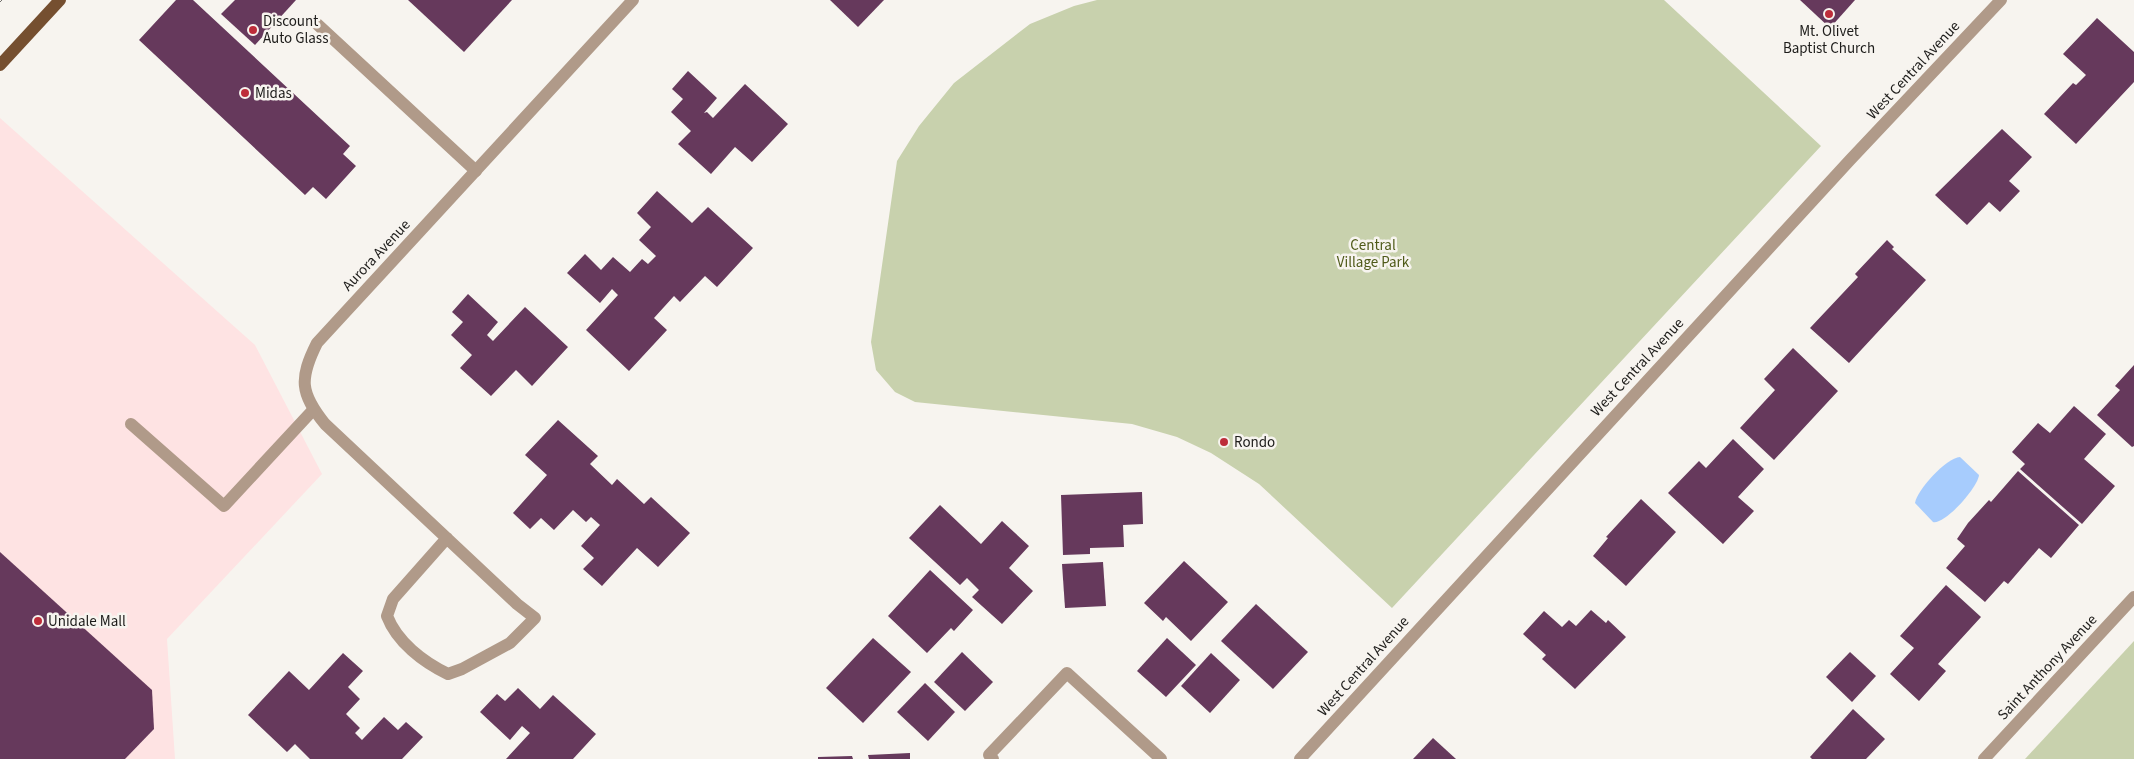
<svg xmlns="http://www.w3.org/2000/svg" width="2134" height="759" viewBox="0 0 2134 759" font-family="'Source Sans 3',sans-serif">
<style>
.commercial{fill:#fee3e3}
.green{fill:#c8d1ad}
.water{fill:#a7ccfd}
.building{fill:#66395c}
.lines{fill:none;stroke-linecap:round;stroke-linejoin:round}
.minor{stroke:#b09a89;stroke-width:12}
.major{stroke:#754f30;stroke-width:12}
.tram{stroke:#706e6b;stroke-width:1}
.poi-dot{fill:#bd2d3a;stroke:#f7f4ef;stroke-width:2}
.labels{text-anchor:middle;stroke-width:5;stroke-linejoin:round;paint-order:stroke}
.poi-label{font-size:15px;fill:#1d1c1a;stroke:#f7f4ef;text-anchor:start}
.street-label{font-size:15px;fill:#1d1c1a;stroke:#f7f4ef}
.park-label{font-size:15px;fill:#4f5a19;stroke:#f7f4ef}
</style>
<rect width="100%" height="100%" fill="#f7f4ef"/>
<path class="commercial" d="M 0,118 L 255,345 L 322,474 L 167,639 L 175,759 L 0,759 Z"/>
<g class="green">
<path d="M 1097,0 L 1664,0 L 1821,146 L 1392,608 L 1259,484 L 1211,453 L 1177,437 L 1132,424 L 915,402 L 895,392 L 876,370 L 871,342 L 897,161 L 919,126 L 954,83 L 1030,24 L 1074,6 Z"/>
<path d="M 2134,641 L 2134,759 L 2025,759 Z"/>
</g>
<path class="water" d="M 1960,457 L 1979,475 C 1978,487 1945,525 1933,522 L 1915,503 C 1917,490 1946,458 1960,457 Z"/>
<g class="building">
<path d="M 176,0 L 193,0 L 350,146 L 343,154 L 356,166 L 326,199 L 313,187 L 305,195 L 139,40 Z"/>
<path d="M 235,0 L 296,0 L 255,45 L 221,14 Z"/>
<path d="M 408,0 L 512,0 L 464,52 Z"/>
<path d="M 830,0 L 884,0 L 858,27 Z"/>
<path d="M 1800,0 L 1855,0 L 1830,28 Z"/>
<path d="M 2097,18 L 2134,52 L 2134,82 L 2076,144 L 2044,114 L 2073,83 L 2076,85 L 2086,75 L 2063,54 Z"/>
<path d="M 688,71 L 717,98 L 704,113 L 707,112 L 713,118 L 745,84 L 788,124 L 752,162 L 735,147 L 711,174 L 678,144 L 691,131 L 671,112 L 683,99 L 672,89 Z"/>
<path d="M 2002,129 L 2032,157 L 2009,181 L 2020,191 L 2000,212 L 1989,202 L 1967,225 L 1935,195 Z"/>
<path d="M 657,191 L 692,223 L 708,207 L 753,248 L 717,287 L 705,276 L 680,302 L 674,296 L 654,318 L 667,330 L 629,371 L 586,330 L 618,295 L 612,289 L 600,303 L 567,273 L 585,254 L 601,270 L 613,257 L 630,272 L 642,259 L 648,264 L 656,256 L 639,240 L 651,227 L 637,213 Z"/>
<path d="M 1887,240 L 1894,247 L 1892,249 L 1926,280 L 1849,363 L 1810,328 L 1858,277 L 1855,274 Z"/>
<path d="M 468,294 L 498,322 L 487,335 L 493,341 L 525,307 L 568,347 L 532,386 L 516,370 L 491,396 L 460,368 L 472,355 L 451,335 L 463,322 L 452,312 Z"/>
<path d="M 1793,348 L 1838,391 L 1774,460 L 1740,428 L 1775,390 L 1764,379 Z"/>
<path d="M 2134,365 L 2134,446 L 2132,447 L 2097,415 L 2120,390 L 2115,386 Z"/>
<path d="M 2074,406 L 2106,434 L 2084,459 L 2115,486 L 2082,524 L 2020,469 L 2025,464 L 2012,452 L 2038,423 L 2050,433 Z"/>
<path d="M 558,420 L 598,456 L 590,464 L 612,485 L 617,479 L 644,504 L 651,497 L 690,533 L 658,567 L 637,548 L 602,586 L 583,569 L 594,558 L 581,546 L 600,525 L 591,517 L 586,522 L 573,510 L 554,530 L 541,518 L 530,529 L 513,513 L 547,475 L 525,455 Z"/>
<path d="M 1733,439 L 1764,469 L 1738,497 L 1754,511 L 1723,544 L 1668,493 L 1699,461 L 1706,468 Z"/>
<path d="M 2018,471 L 2079,525 L 2051,558 L 2039,548 L 2008,584 L 2004,581 L 1985,602 L 1946,568 L 1965,546 L 1957,539 L 1968,523 L 1989,500 L 1991,502 Z"/>
<path d="M 1142,492 L 1143,524 L 1123,525 L 1124,547 L 1090,548 L 1090,554 L 1063,555 L 1061,495 Z"/>
<path d="M 1641,499 L 1676,532 L 1626,586 L 1593,556 L 1608,538 L 1606,537 Z"/>
<path d="M 940,505 L 981,544 L 1002,521 L 1029,546 L 1009,568 L 1033,591 L 1002,624 L 972,597 L 979,590 L 967,578 L 960,585 L 909,538 Z"/>
<path d="M 0,552 L 152,690 L 154,729 L 125,759 L 0,759 Z"/>
<path d="M 1184,561 L 1228,602 L 1191,641 L 1166,617 L 1163,621 L 1144,603 Z"/>
<path d="M 1103,562 L 1106,606 L 1065,608 L 1062,564 Z"/>
<path d="M 930,570 L 973,610 L 954,631 L 951,628 L 927,653 L 888,616 Z"/>
<path d="M 1946,585 L 1981,617 L 1938,664 L 1946,671 L 1919,701 L 1890,674 L 1914,648 L 1900,636 Z"/>
<path d="M 1256,604 L 1308,652 L 1273,689 L 1221,641 Z"/>
<path d="M 1591,610 L 1606,623 L 1608,620 L 1626,637 L 1575,689 L 1542,659 L 1546,655 L 1523,634 L 1544,611 L 1562,627 L 1569,620 L 1576,626 Z"/>
<path d="M 873,638 L 911,672 L 863,723 L 826,688 Z"/>
<path d="M 1167,638 L 1196,665 L 1166,697 L 1137,671 Z"/>
<path d="M 962,652 L 993,682 L 965,711 L 934,682 Z"/>
<path d="M 1850,652 L 1876,676 L 1852,702 L 1826,677 Z"/>
<path d="M 343,653 L 363,671 L 348,687 L 360,699 L 346,714 L 360,728 L 355,733 L 362,740 L 384,717 L 398,730 L 406,722 L 423,737 L 402,759 L 310,759 L 295,744 L 287,752 L 248,715 L 289,671 L 309,690 Z"/>
<path d="M 1211,653 L 1240,680 L 1210,713 L 1181,686 Z"/>
<path d="M 925,683 L 955,712 L 928,741 L 897,712 Z"/>
<path d="M 518,688 L 540,709 L 553,695 L 596,734 L 573,759 L 506,759 L 530,733 L 522,726 L 510,740 L 480,712 L 497,694 L 505,701 Z"/>
<path d="M 1853,709 L 1885,739 L 1866,759 L 1812,759 L 1810,757 Z"/>
<path d="M 1433,738 L 1456,759 L 1413,759 Z"/>
<path d="M 910,753 L 910,759 L 869,759 L 868,755 Z"/>
<path d="M 852,756 L 853,759 L 818,759 L 818,757 Z"/>
</g>
<g class="lines">
<g class="minor">
<path d="M 317,24 L 476,171"/>
<path d="M 131,424 L 224,506 L 313,410"/>
<path d="M 447,538 L 393,599 L 387,616 C 397,642 423,662 448,674 L 462,669 L 510,643 L 535,618 L 517,604 L 325,424 C 300,393 299,379 317,343 L 633,0"/>
<path d="M 993,759 L 989,755 L 1067,673 L 1161,759"/>
<path d="M 1300,759 L 1850,160 L 2001,0"/>
<path d="M 1984,759 L 2134,597"/>
</g>
<path class="major" d="M 0,65 L 60,0"/>
<path class="tram" d="M 0,2 L 2,0"/>
</g>
<g class="poi-dot">
<circle cx="1829" cy="14" r="5"/>
<circle cx="253" cy="30" r="5"/>
<circle cx="245" cy="93" r="5"/>
<circle cx="1224" cy="442" r="5"/>
<circle cx="38" cy="621" r="5"/>
</g>
<g class="labels">
<g class="poi-label">
<text x="263" y="26">Discount<tspan x="263" dy="17">Auto Glass</tspan></text>
<text x="1829" y="36" text-anchor="middle">Mt. Olivet<tspan x="1829" dy="17">Baptist Church</tspan></text>
<text x="255" y="98">Midas</text>
<text x="1234" y="447">Rondo</text>
<text x="48" y="626">Unidale Mall</text>
</g>
<g class="street-label">
<text transform="translate(1913 70) rotate(-47)" y="5">West Central Avenue</text>
<text transform="translate(376 255) rotate(-47)" y="5">Aurora Avenue</text>
<text transform="translate(1637 367) rotate(-47)" y="5">West Central Avenue</text>
<text transform="translate(1363 666) rotate(-48)" y="5">West Central Avenue</text>
<text transform="translate(2047 667) rotate(-47)" y="5">Saint Anthony Avenue</text>
</g>
<g class="park-label">
<text x="1373" y="250">Central<tspan x="1373" dy="17">Village Park</tspan></text>
</g>
</g>
</svg>
